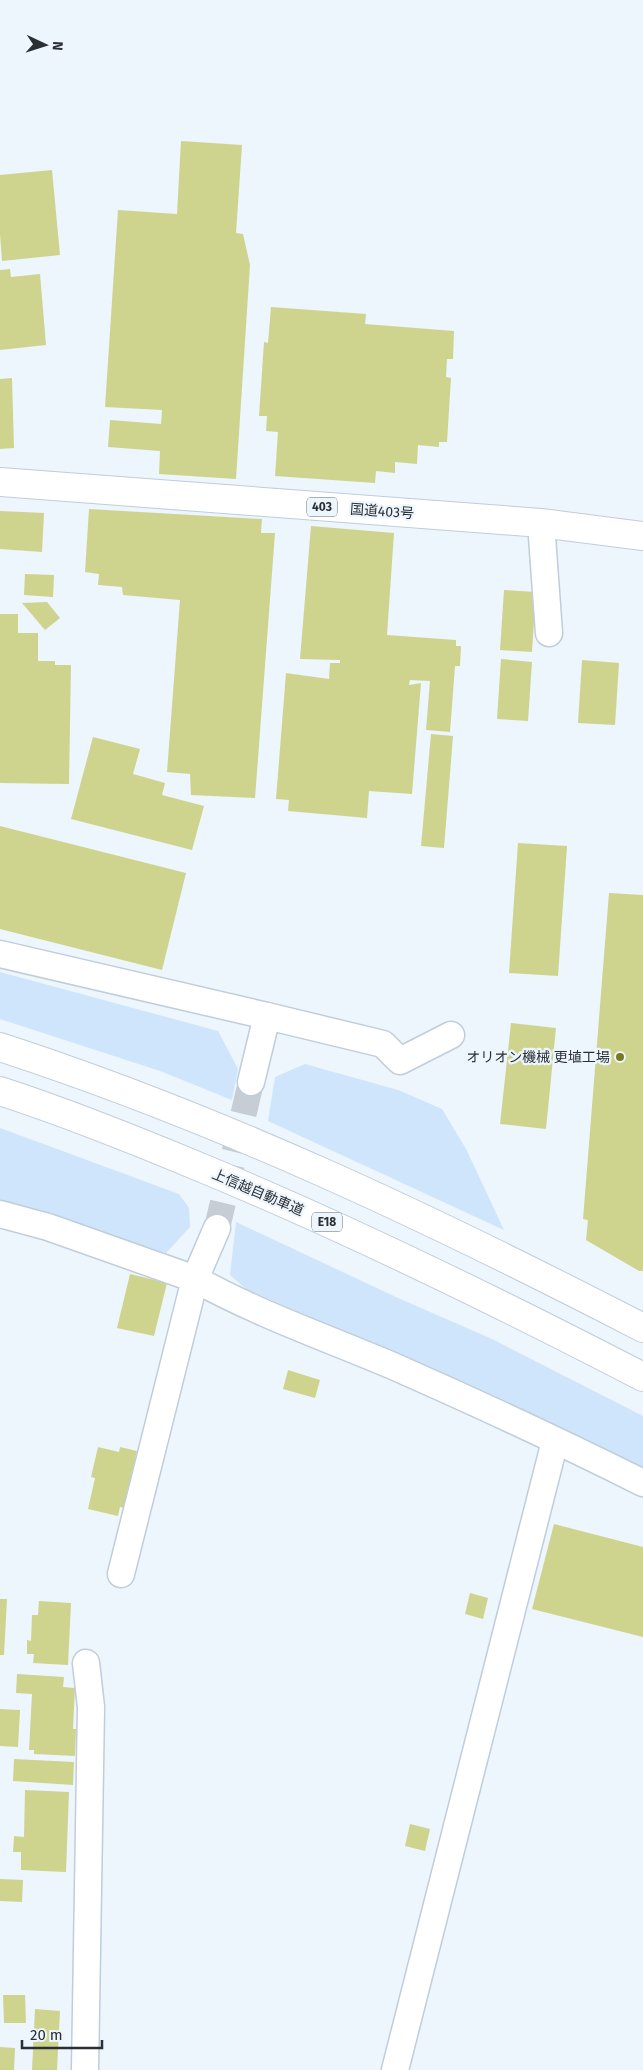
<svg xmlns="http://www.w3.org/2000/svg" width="643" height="2070" viewBox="0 0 643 2070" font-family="'Fira Sans','Noto Sans JP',sans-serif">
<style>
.green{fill:#cee5fc}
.building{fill:#ced48e}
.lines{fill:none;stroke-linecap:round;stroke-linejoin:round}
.minor-tunnel{stroke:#c6cdd5;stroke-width:26;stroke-dasharray:26 13;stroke-linecap:butt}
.minor-casing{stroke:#c0cdda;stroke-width:29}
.highway-casing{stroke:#c0cdda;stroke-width:30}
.minor{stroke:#fff;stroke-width:26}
.highway{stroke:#fff;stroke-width:28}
.poi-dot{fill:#767b24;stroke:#edf5fd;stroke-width:2}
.labels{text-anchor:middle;stroke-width:4.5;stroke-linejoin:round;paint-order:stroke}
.shield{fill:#edf5fd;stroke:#646a70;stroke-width:1}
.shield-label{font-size:12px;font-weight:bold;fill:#2a2f34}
.street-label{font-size:14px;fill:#2a2f34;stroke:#edf5fd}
.poi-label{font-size:14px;fill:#2a2f34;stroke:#edf5fd;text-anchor:end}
</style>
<rect width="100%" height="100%" fill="#edf5fd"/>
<g class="green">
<path d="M 0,972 L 218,1031 L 238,1069 L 232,1100 L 160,1071 L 0,1019 Z"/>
<path d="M 305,1064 L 398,1090 L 442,1109 L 466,1149 L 504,1230 L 268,1121 L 275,1077 Z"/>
<path d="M 0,1128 L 179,1194 L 189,1208 L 190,1227 L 166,1253 L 0,1201 Z"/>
<path d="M 236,1222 L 398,1298 L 492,1339 L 643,1416 L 643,1472 L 476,1390 L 246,1289 L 230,1275 Z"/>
</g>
<g class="building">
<path d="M 181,141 L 242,145 L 236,233 L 243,234 L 250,265 L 236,479 L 159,474 L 160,451 L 108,447 L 110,420 L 161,424 L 162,410 L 105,407 L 118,210 L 177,214 Z"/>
<path d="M 52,170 L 60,255 L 2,261 L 0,234 L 0,175 Z"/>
<path d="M 10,269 L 11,277 L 40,274 L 46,345 L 0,350 L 0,270 Z"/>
<path d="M 271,307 L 366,314 L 365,324 L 454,331 L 453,359 L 447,359 L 446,377 L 451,378 L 447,442 L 439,442 L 439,447 L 418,445 L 417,464 L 395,462 L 395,473 L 376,471 L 375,483 L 275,476 L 278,432 L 266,431 L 267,416 L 259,416 L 264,342 L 268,343 Z"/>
<path d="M 12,378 L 14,448 L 0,449 L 0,379 Z"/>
<path d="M 89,509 L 262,519 L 261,533 L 275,533 L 255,798 L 191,795 L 190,774 L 167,772 L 180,600 L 123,595 L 122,587 L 98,585 L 99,574 L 85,572 Z"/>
<path d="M 0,511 L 44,513 L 42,552 L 0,549 Z"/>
<path d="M 311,526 L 394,533 L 387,635 L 456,640 L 456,646 L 461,646 L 460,666 L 455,666 L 450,732 L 426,730 L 430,681 L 410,680 L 409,685 L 421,683 L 412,794 L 369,791 L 367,818 L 288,811 L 289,800 L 276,799 L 286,673 L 329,679 L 330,663 L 340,663 L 340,660 L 300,659 Z"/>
<path d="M 25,574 L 54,575 L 53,597 L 24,595 Z"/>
<path d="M 504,590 L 536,592 L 532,652 L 500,650 Z"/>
<path d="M 47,602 L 60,618 L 45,630 L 22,603 Z"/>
<path d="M 0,614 L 18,614 L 18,633 L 38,633 L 38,661 L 55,661 L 55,665 L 71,665 L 69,784 L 0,783 Z"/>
<path d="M 501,659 L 532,662 L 528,721 L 497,719 Z"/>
<path d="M 582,660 L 619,663 L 615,725 L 578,723 Z"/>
<path d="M 431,734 L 453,736 L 444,848 L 421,846 Z"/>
<path d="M 93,737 L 140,749 L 133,774 L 165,783 L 162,795 L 204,806 L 192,850 L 71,819 Z"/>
<path d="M 0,826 L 186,873 L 162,970 L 0,929 Z"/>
<path d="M 518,843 L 567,846 L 558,976 L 509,973 Z"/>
<path d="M 609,893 L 643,895 L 643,1271 L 639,1271 L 586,1240 L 588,1220 L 583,1219 Z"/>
<path d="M 511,1023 L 556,1028 L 546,1129 L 500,1124 Z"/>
<path d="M 130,1274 L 167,1283 L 154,1336 L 117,1328 Z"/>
<path d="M 288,1370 L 320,1380 L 315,1398 L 283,1389 Z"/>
<path d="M 98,1447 L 119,1452 L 120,1447 L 137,1451 L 124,1508 L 120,1507 L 118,1516 L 88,1509 L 95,1478 L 91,1477 Z"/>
<path d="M 554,1524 L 643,1547 L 643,1637 L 532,1609 Z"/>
<path d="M 470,1593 L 488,1598 L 483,1619 L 465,1614 Z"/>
<path d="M 0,1599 L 7,1599 L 4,1655 L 0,1655 Z"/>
<path d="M 39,1601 L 71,1603 L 68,1665 L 33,1663 L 34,1654 L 27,1654 L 27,1640 L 31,1641 L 32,1615 L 38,1615 Z"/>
<path d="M 17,1674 L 64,1677 L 63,1687 L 75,1688 L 73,1729 L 76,1729 L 75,1756 L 34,1754 L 34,1750 L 29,1750 L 32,1694 L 16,1693 Z"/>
<path d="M 0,1709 L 20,1710 L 18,1747 L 0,1746 Z"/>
<path d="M 14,1759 L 74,1762 L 73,1785 L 13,1781 Z"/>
<path d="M 25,1790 L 69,1792 L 66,1872 L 21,1870 L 21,1852 L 13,1852 L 14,1836 L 24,1837 Z"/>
<path d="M 410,1824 L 430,1829 L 425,1851 L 405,1846 Z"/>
<path d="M 0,1879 L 23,1880 L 22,1902 L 0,1901 Z"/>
<path d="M 3,1995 L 25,1995 L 26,2023 L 4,2023 Z"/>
<path d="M 35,2009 L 60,2011 L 57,2070 L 32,2070 Z"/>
<path d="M 0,2047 L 15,2048 L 14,2070 L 0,2070 Z"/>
</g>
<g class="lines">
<path class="minor-tunnel" d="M 217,1228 L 251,1082"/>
<g class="minor-casing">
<g id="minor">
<path d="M 541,523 L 549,633"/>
<path d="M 0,954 L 267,1016 L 251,1082"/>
<path d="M 267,1016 L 383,1044 L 400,1061 L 451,1035"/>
<path d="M 0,1214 L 48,1227 L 195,1279 L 121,1574"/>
<path d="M 217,1228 L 195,1279 C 258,1314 327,1338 393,1366 C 477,1403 561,1442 643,1483"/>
<path d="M 85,2070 L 91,1707 L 86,1663"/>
<path d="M 395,2070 L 555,1441"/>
</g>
</g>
<g class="highway-casing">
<g id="highway">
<path d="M 0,482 L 541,523 L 643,536"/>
<path d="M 0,1047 C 224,1120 434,1220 643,1328"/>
<path d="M 0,1091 C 68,1113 135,1140 202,1168 C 352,1230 498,1302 643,1377"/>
</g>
</g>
<use href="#minor" class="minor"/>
<use href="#highway" class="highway"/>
</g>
<circle class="poi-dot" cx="620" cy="1057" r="5"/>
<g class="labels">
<g class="shield">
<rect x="307" y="497.5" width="30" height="19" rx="4"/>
<rect x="312" y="1212.5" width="30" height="19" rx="4"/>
</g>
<g class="shield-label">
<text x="322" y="511">403</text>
<text x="327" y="1226">E18</text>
</g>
<g class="street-label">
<text transform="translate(382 511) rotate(4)" y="5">国道403号</text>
<text transform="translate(258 1192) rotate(23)" y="5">上信越自動車道</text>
</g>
<g class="poi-label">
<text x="610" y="1062">オリオン機械 更埴工場</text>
</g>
</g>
<g transform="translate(45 45) rotate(94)" stroke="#edf5fd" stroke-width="4" paint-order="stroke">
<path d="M0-4L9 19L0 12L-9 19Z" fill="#2a2f34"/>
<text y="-8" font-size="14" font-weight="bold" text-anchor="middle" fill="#2a2f34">N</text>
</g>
<path d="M22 2040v8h80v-8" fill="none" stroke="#2a2f34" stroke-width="2.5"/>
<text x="30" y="2040" font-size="15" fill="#2a2f34" stroke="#edf5fd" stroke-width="4" paint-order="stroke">20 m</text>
</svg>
